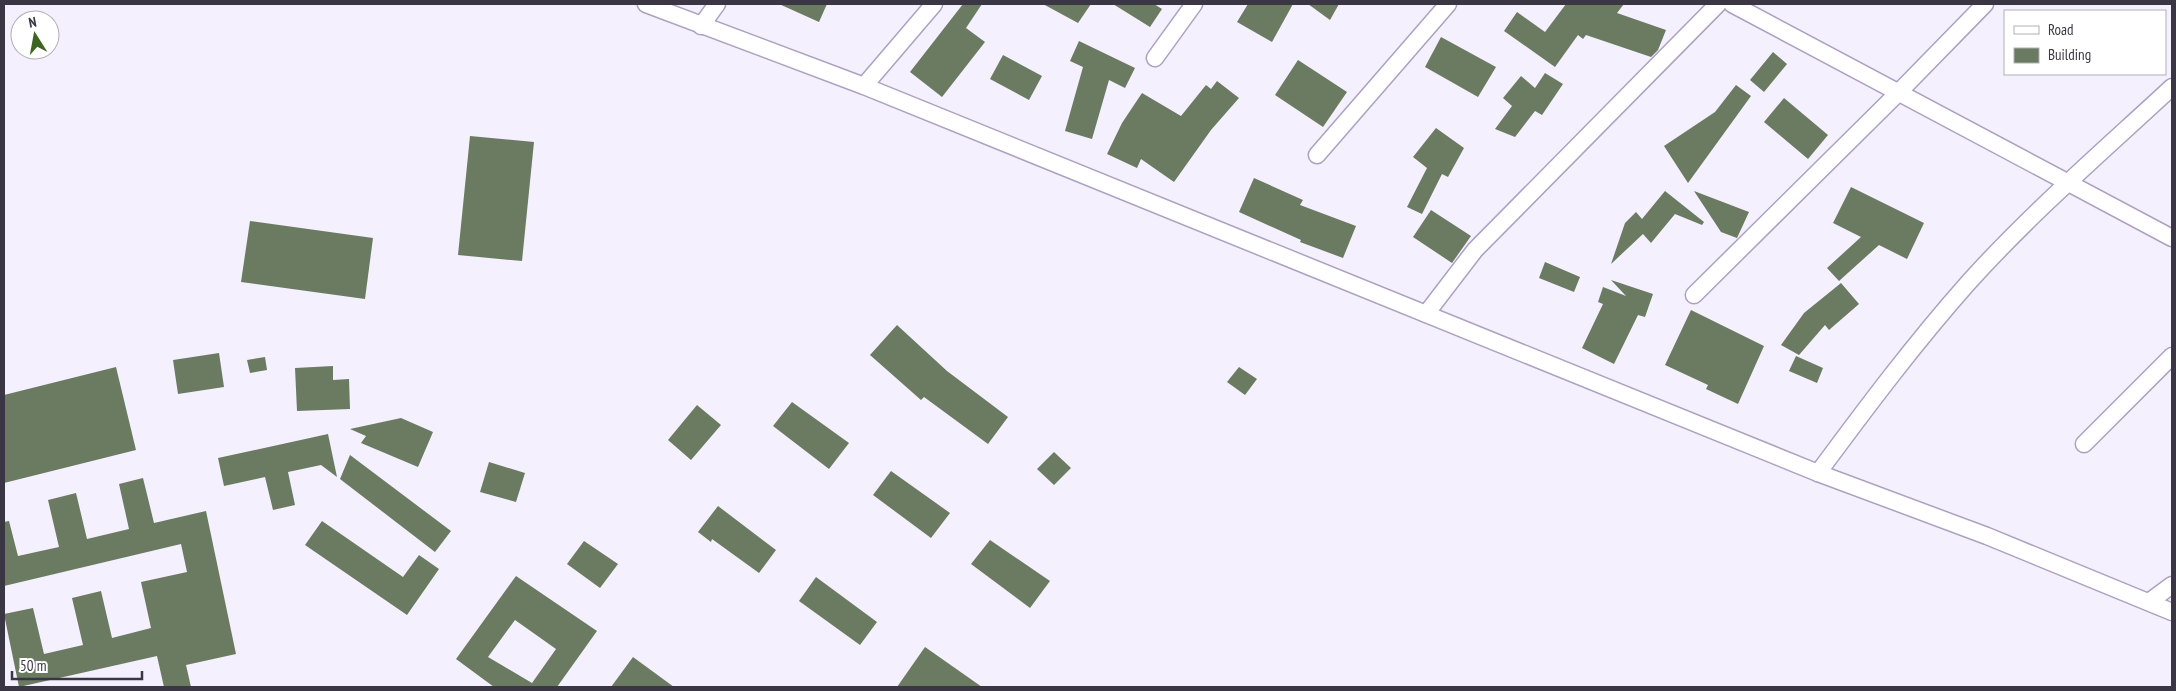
<svg xmlns="http://www.w3.org/2000/svg" width="2176" height="691" viewBox="0 0 2176 691" font-family="'PT Sans Narrow',sans-serif">
<style>
.building{fill:#6a7b61;fill-rule:evenodd}
.lines{fill:none;stroke-linecap:round;stroke-linejoin:round}
.street-casing{stroke:#ada1c1;stroke-width:19}
.street{stroke:#fff;stroke-width:16}
</style>
<rect width="100%" height="100%" fill="#f5f0fe"/>
<g class="building">
<path d="M 779,4 L 827,4 L 819,22 Z"/>
<path d="M 963,4 L 982,4 L 966,28 L 985,42 L 942,97 L 910,72 Z"/>
<path d="M 1043,4 L 1091,4 L 1078,23 Z"/>
<path d="M 1113,4 L 1154,4 L 1162,9 L 1150,27 Z"/>
<path d="M 1248,4 L 1293,4 L 1272,42 L 1237,22 Z"/>
<path d="M 1308,4 L 1339,4 L 1330,20 Z"/>
<path d="M 1566,4 L 1624,4 L 1617,13 L 1666,30 L 1658,50 L 1651,57 L 1586,35 L 1583,39 L 1578,35 L 1555,67 L 1504,31 L 1517,12 L 1545,32 Z"/>
<path d="M 1441,37 L 1496,67 L 1478,97 L 1425,67 Z"/>
<path d="M 1079,41 L 1135,68 L 1125,88 L 1109,80 L 1092,139 L 1065,131 L 1083,67 L 1070,61 Z"/>
<path d="M 1773,52 L 1787,64 L 1764,92 L 1750,80 Z"/>
<path d="M 1003,55 L 1042,76 L 1029,100 L 990,79 Z"/>
<path d="M 1298,60 L 1347,92 L 1323,127 L 1275,95 Z"/>
<path d="M 1545,73 L 1563,84 L 1542,115 L 1535,111 L 1515,137 L 1495,129 L 1512,106 L 1503,98 L 1521,76 L 1535,88 Z"/>
<path d="M 1217,81 L 1239,98 L 1211,130 L 1174,182 L 1141,159 L 1137,168 L 1107,154 L 1122,123 L 1142,93 L 1181,116 L 1206,85 L 1211,89 Z"/>
<path d="M 1736,85 L 1751,96 L 1688,183 L 1664,146 L 1715,112 Z"/>
<path d="M 1784,98 L 1828,135 L 1808,159 L 1764,122 Z"/>
<path d="M 1436,128 L 1464,148 L 1448,177 L 1442,174 L 1422,214 L 1407,207 L 1427,168 L 1413,157 Z"/>
<path d="M 470,136 L 534,142 L 522,261 L 458,255 Z"/>
<path d="M 1254,178 L 1303,200 L 1300,205 L 1356,226 L 1343,258 L 1300,242 L 1301,240 L 1239,212 Z"/>
<path d="M 1851,187 L 1924,223 L 1907,259 L 1879,245 L 1839,281 L 1827,268 L 1861,237 L 1833,223 Z"/>
<path d="M 1665,191 L 1704,222 L 1702,225 L 1675,214 L 1651,243 L 1643,234 L 1611,264 L 1625,223 L 1636,212 L 1642,219 Z"/>
<path d="M 1694,191 L 1749,212 L 1737,238 L 1721,232 Z"/>
<path d="M 1431,210 L 1471,236 L 1452,263 L 1413,237 Z"/>
<path d="M 250,221 L 373,238 L 365,299 L 241,282 Z"/>
<path d="M 1545,262 L 1580,277 L 1574,292 L 1539,278 Z"/>
<path d="M 1611,280 L 1653,294 L 1645,317 L 1638,315 L 1614,364 L 1582,348 L 1603,304 L 1598,302 L 1603,287 L 1626,296 Z"/>
<path d="M 1841,283 L 1859,304 L 1829,330 L 1825,325 L 1799,355 L 1781,345 L 1804,313 Z"/>
<path d="M 1691,310 L 1764,346 L 1738,404 L 1706,389 L 1708,385 L 1665,365 Z"/>
<path d="M 897,325 L 947,371 L 1008,417 L 988,444 L 924,397 L 921,400 L 870,355 Z"/>
<path d="M 219,353 L 224,387 L 178,394 L 173,360 Z"/>
<path d="M 1796,356 L 1823,368 L 1817,383 L 1789,371 Z"/>
<path d="M 265,357 L 267,370 L 250,373 L 247,360 Z"/>
<path d="M 333,366 L 333,380 L 349,379 L 350,409 L 297,411 L 295,368 Z"/>
<path d="M 116,367 L 136,450 L 4,483 L 4,395 Z"/>
<path d="M 1239,367 L 1257,379 L 1245,395 L 1227,382 Z"/>
<path d="M 792,402 L 849,443 L 829,469 L 773,426 Z"/>
<path d="M 697,405 L 721,425 L 691,460 L 668,440 Z"/>
<path d="M 401,418 L 433,432 L 418,467 L 361,443 L 366,436 L 350,429 Z"/>
<path d="M 328,434 L 337,477 L 321,465 L 288,472 L 295,505 L 273,510 L 265,477 L 224,486 L 218,458 Z"/>
<path d="M 1054,452 L 1071,468 L 1054,485 L 1037,469 Z"/>
<path d="M 350,455 L 451,531 L 435,552 L 340,479 Z"/>
<path d="M 489,462 L 525,473 L 516,502 L 480,492 Z"/>
<path d="M 891,471 L 950,513 L 931,538 L 873,495 Z"/>
<path d="M 143,478 L 154,523 L 206,511 L 236,654 L 186,665 L 191,687 L 164,687 L 157,656 L 19,687 L 4,614 L 33,608 L 44,654 L 83,645 L 72,598 L 101,591 L 112,638 L 151,628 L 141,582 L 187,572 L 181,544 L 4,586 L 4,522 L 9,521 L 18,556 L 59,547 L 48,500 L 76,493 L 87,539 L 129,529 L 119,484 Z"/>
<path d="M 718,506 L 776,550 L 759,573 L 712,539 L 711,542 L 698,532 Z"/>
<path d="M 322,521 L 403,577 L 419,555 L 439,569 L 407,615 L 305,545 Z"/>
<path d="M 990,540 L 1050,581 L 1030,608 L 971,564 Z"/>
<path d="M 584,541 L 618,564 L 600,588 L 567,564 Z"/>
<path d="M 516,576 L 597,631 L 557,687 L 494,687 L 456,659 ZM 515,620 L 556,649 L 532,683 L 488,657 Z"/>
<path d="M 816,577 L 877,622 L 860,645 L 799,601 Z"/>
<path d="M 925,647 L 982,687 L 897,687 Z"/>
<path d="M 633,657 L 674,687 L 611,687 Z"/>
</g>
<g class="lines">
<g class="street-casing">
<g id="street">
<path d="M 646,4 L 864,86 L 1818,473 L 1987,536 L 2172,612"/>
<path d="M 1732,4 L 2172,238"/>
<path d="M 701,26 L 717,4"/>
<path d="M 1155,58 L 1194,4"/>
<path d="M 864,86 L 934,4"/>
<path d="M 1317,155 L 1448,4"/>
<path d="M 1694,295 L 1899,92 L 1985,4"/>
<path d="M 1426,314 L 1475,250 L 1718,4"/>
<path d="M 2084,444 L 2172,356"/>
<path d="M 1818,473 C 1866,408 1914,344 1968,283 C 2031,213 2103,151 2172,87"/>
<path d="M 2149,602 L 2172,585"/>
</g>
</g>
<use href="#street" class="street"/>
</g>
<rect width="2176" height="691" fill="none" stroke="#3b3643" stroke-width="10"/>
<rect x="2004" y="10" width="162" height="65" fill="#ffffff" stroke="#b1afb4"/>
<rect x="2014" y="26" width="25" height="8" fill="#ffffff" stroke="#b1afb4"/>
<text x="2048" y="35" font-size="15" fill="#3b3643">Road</text>
<rect x="2014" y="48" width="25" height="15" fill="#6a7b61" stroke="#b1afb4"/>
<text x="2048" y="60" font-size="15" fill="#3b3643">Building</text>
<g transform="translate(35 35) rotate(349)"><circle r="24" fill="#ffffff" stroke="#b1afb4"/>
<path d="M0-4L9 19L0 12L-9 19Z" fill="#3d6521"/>
<text y="-8" font-size="14" font-weight="bold" text-anchor="middle" fill="#3b3643">N</text>
</g>
<path d="M12 671v8h130v-8" fill="none" stroke="#3b3643" stroke-width="2.5"/>
<text x="20" y="671" font-size="15" fill="#3b3643" stroke="#ffffff" stroke-width="4" paint-order="stroke">50 m</text>
</svg>
